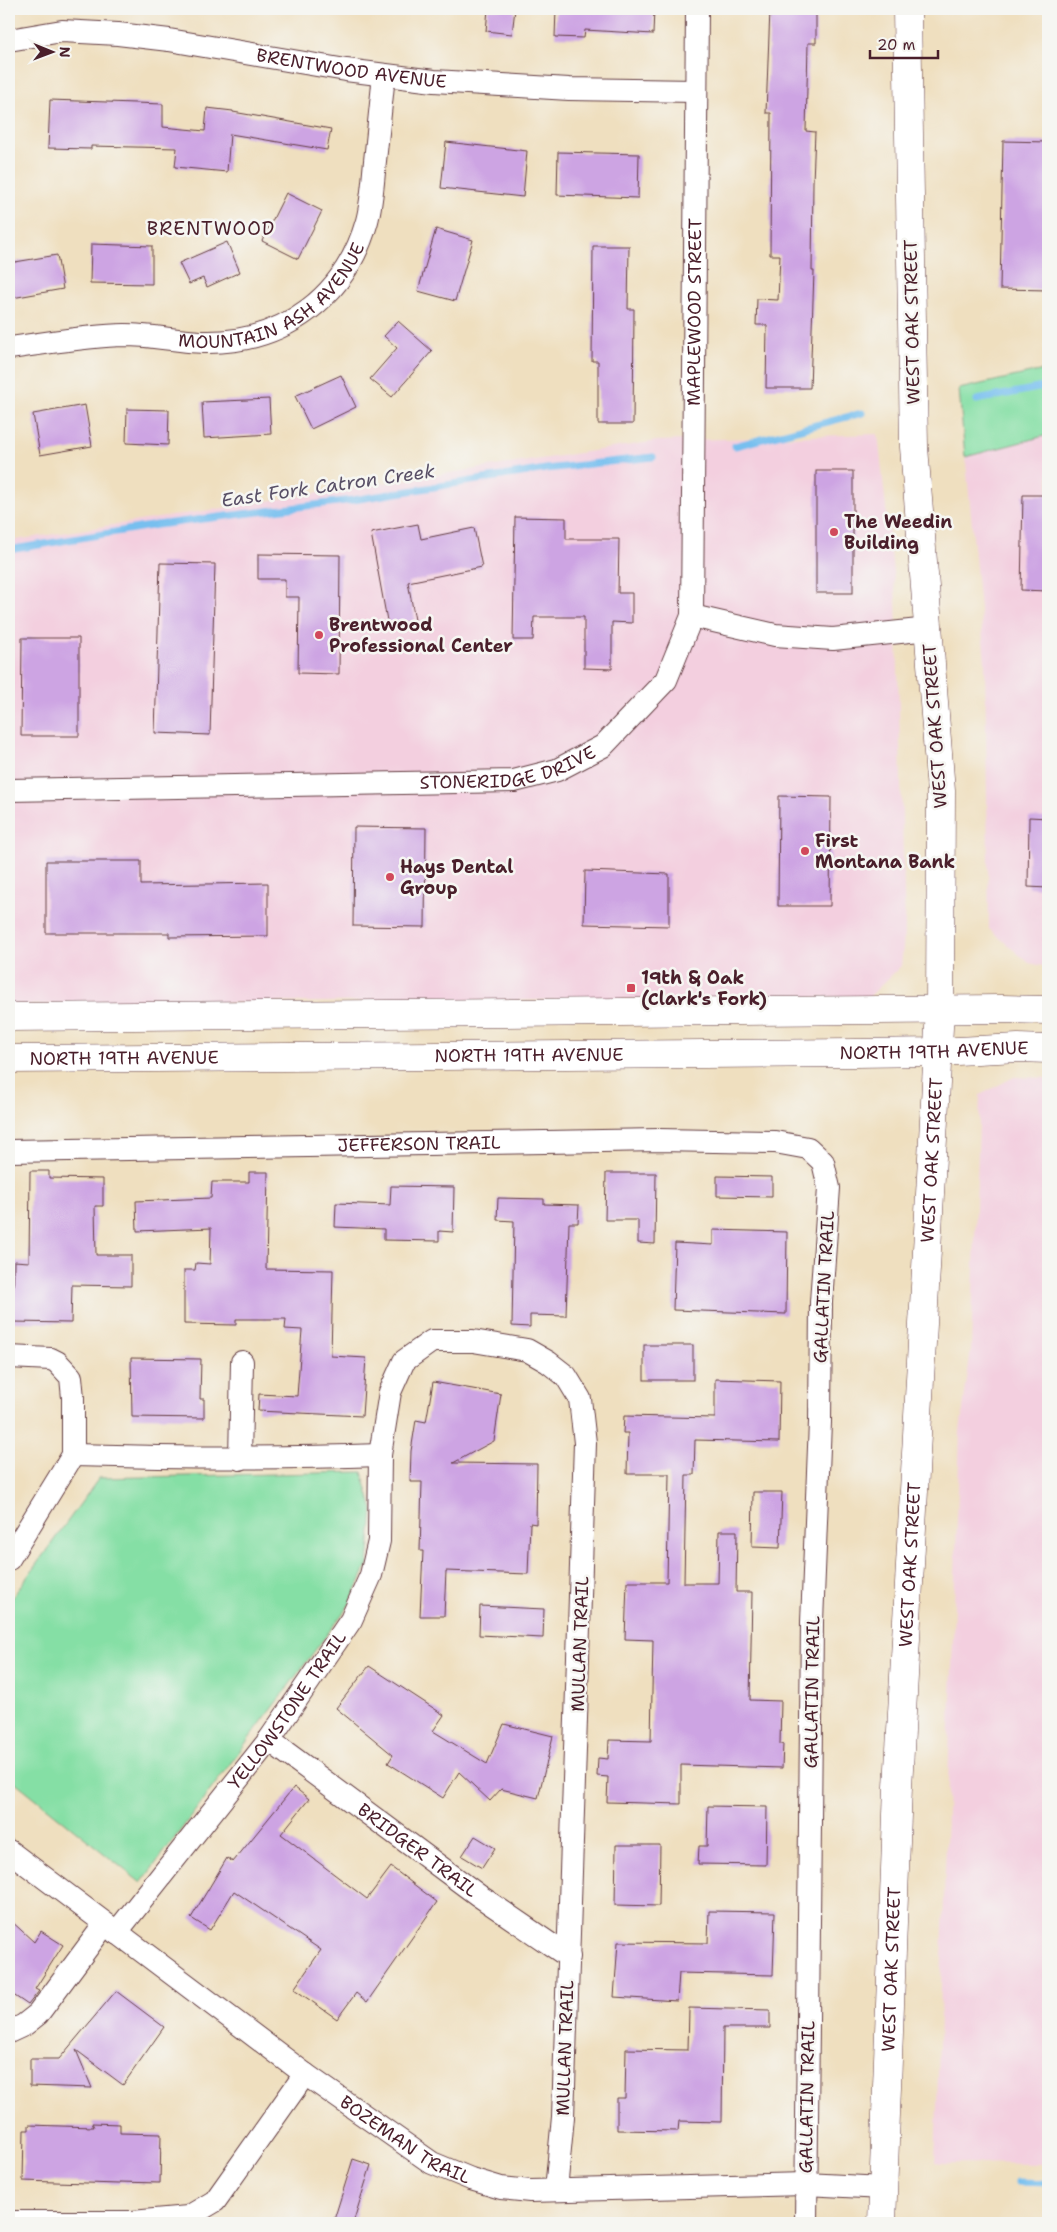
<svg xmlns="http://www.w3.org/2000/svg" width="1057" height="2232" viewBox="0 0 1057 2232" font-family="'Shantell Sans',sans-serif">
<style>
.built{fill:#f3cfdf}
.green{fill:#85dfa5;stroke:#687f68}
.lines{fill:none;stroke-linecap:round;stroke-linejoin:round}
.stream{stroke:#77bfef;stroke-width:7}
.building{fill:#cda4e3}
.street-casing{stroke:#633c41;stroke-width:24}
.secondary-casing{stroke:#633c41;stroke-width:29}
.primary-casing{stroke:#633c41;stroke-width:29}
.street{stroke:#fff;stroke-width:22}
.secondary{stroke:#fff;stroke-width:28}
.primary{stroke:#fff;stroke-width:28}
.poi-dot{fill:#d1495b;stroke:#f6f6f2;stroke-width:2}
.labels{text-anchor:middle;stroke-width:5;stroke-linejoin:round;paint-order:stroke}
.street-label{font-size:18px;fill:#4a1f2b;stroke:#f6f6f2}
.poi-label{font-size:18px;font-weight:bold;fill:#4a1f2b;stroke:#f6f6f2;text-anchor:start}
.neighbourhood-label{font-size:19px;letter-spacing:1px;fill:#4a1f2b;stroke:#f6f6f2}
.water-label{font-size:19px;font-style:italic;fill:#584f66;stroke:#f6f6f2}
</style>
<rect width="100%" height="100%" fill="#f6f6f2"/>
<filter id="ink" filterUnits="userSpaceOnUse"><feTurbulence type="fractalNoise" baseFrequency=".02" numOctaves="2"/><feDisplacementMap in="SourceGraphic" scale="10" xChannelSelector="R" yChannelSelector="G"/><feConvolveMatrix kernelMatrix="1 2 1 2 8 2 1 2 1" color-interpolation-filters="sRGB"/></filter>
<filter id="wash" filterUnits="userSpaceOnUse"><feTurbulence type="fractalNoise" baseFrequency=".0096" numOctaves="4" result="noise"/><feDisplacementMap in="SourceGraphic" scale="20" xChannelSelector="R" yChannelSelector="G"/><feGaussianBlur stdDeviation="1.12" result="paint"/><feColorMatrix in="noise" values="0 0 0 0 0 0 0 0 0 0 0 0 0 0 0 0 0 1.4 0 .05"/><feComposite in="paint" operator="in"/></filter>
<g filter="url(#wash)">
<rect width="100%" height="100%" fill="#efdfbf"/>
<g class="built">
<path d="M 1048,373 L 1048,967 L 1029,963 L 989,929 L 985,662 L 959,389 Z"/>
<path d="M 878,434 L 896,599 L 905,928 L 901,966 L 869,997 L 9,1005 L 9,541 L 657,441 Z"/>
<path d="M 1014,1077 L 1048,1078 L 1048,2164 L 935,2163 L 960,1431 L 971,1349 L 980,1095 Z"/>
</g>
<g class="green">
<path d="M 1048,369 L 1048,435 L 965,457 L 959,389 Z"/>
<path d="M 362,1472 L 373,1510 L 368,1564 L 349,1605 L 141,1883 L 9,1777 L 9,1602 L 99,1478 Z"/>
</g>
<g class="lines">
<g class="stream">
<path d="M 977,400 L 1048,386"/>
<path d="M 735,446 L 862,413"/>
<path d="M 9,550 L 157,525 L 353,500 L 546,469 L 653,457"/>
<path d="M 1018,2182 L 1048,2183"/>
</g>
</g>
<g id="blocks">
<g class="building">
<path d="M 488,9 L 515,9 L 512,34 L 486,31 Z"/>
<path d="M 556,9 L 654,9 L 653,34 L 585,30 L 584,38 L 555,37 Z"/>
<path d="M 770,9 L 816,9 L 816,43 L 808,43 L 806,131 L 815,132 L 813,182 L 812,271 L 814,271 L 810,388 L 766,388 L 767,325 L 756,325 L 757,299 L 778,300 L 780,255 L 770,255 L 771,113 L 766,113 Z"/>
<path d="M 50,100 L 163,104 L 163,127 L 205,131 L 207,108 L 233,111 L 233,112 L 331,129 L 327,150 L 230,134 L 227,172 L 175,167 L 177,148 L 91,146 L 91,149 L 48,148 Z"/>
<path d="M 1003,141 L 1048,142 L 1048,290 L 1000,289 Z"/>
<path d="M 446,142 L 527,151 L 523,197 L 441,188 Z"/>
<path d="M 558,152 L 639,154 L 638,198 L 557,195 Z"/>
<path d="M 286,193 L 322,211 L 298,259 L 262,241 Z"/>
<path d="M 436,229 L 473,240 L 455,301 L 418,291 Z"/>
<path d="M 227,242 L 240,272 L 207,287 L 203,278 L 189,284 L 179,263 Z"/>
<path d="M 91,244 L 152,246 L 152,284 L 90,283 Z"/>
<path d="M 593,246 L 629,246 L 628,309 L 634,309 L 633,424 L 598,424 L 598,361 L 592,361 Z"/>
<path d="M 57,255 L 63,289 L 12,298 L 9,263 Z"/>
<path d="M 398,321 L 432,351 L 392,397 L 370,379 L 397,348 L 384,336 Z"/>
<path d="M 341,375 L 356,407 L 311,429 L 295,396 Z"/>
<path d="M 269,399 L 271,434 L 204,438 L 202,402 Z"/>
<path d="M 85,405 L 92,446 L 40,455 L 33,414 Z"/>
<path d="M 127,409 L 169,410 L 168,445 L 126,443 Z"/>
<rect x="816" y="471" width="37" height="122"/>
<path d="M 1023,495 L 1048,495 L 1048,591 L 1021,590 Z"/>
<path d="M 515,517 L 566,518 L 566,539 L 619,539 L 618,593 L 632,593 L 632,623 L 612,622 L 612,669 L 584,668 L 584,617 L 534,617 L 533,640 L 513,640 Z"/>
<path d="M 418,524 L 421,539 L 474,528 L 482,567 L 408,582 L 415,620 L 388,626 L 371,533 Z"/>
<path d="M 258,554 L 340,555 L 339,674 L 298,673 L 299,597 L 285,597 L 285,579 L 258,579 Z"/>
<path d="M 160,563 L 215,564 L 210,735 L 155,733 Z"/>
<path d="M 22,638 L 79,638 L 79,736 L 21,736 Z"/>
<path d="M 779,796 L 831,797 L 830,906 L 778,906 Z"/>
<path d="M 1029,817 L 1048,818 L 1048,888 L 1028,887 Z"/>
<path d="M 354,827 L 426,828 L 425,927 L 353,926 Z"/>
<path d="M 46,861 L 141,861 L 141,885 L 268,883 L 268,936 L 169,937 L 169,933 L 46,933 Z"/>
<path d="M 585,871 L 669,874 L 669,926 L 584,924 Z"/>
<path d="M 30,1171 L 49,1171 L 49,1178 L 103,1179 L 103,1206 L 95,1206 L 96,1255 L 131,1255 L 131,1286 L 72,1285 L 71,1323 L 13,1322 L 14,1261 L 29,1262 Z"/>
<path d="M 249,1172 L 268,1172 L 266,1269 L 333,1270 L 331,1356 L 366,1358 L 362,1416 L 258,1411 L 259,1394 L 297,1396 L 302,1330 L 285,1329 L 286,1319 L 236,1319 L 236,1325 L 184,1324 L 184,1270 L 195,1270 L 196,1263 L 210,1264 L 211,1228 L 137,1231 L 136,1201 L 211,1198 L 212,1182 L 249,1182 Z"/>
<path d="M 606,1173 L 656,1173 L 655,1244 L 638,1243 L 638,1220 L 605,1220 Z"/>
<path d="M 717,1176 L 772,1177 L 772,1197 L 717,1196 Z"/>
<path d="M 391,1186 L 454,1187 L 453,1232 L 439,1231 L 439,1241 L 384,1240 L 384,1229 L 335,1227 L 336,1203 L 390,1205 Z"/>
<path d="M 498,1198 L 544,1199 L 544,1204 L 579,1205 L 578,1223 L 569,1223 L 566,1316 L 530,1315 L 530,1327 L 512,1326 L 514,1221 L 497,1220 Z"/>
<path d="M 713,1230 L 787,1232 L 786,1314 L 673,1310 L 675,1243 L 713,1245 Z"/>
<rect x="644" y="1345" width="49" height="35"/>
<path d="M 131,1358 L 201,1359 L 200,1399 L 204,1399 L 204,1418 L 132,1417 Z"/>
<path d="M 715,1379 L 780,1381 L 779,1442 L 695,1440 L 694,1475 L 686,1475 L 684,1583 L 718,1583 L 719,1531 L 737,1531 L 736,1592 L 752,1592 L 750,1700 L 781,1701 L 780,1744 L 783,1744 L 782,1768 L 681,1765 L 681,1804 L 607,1802 L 608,1777 L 597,1776 L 598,1758 L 608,1759 L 609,1740 L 651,1741 L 653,1640 L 625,1639 L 627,1582 L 667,1582 L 669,1474 L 627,1474 L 628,1433 L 623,1433 L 624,1416 L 715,1418 Z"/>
<path d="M 433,1382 L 501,1394 L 494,1441 L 453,1463 L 537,1464 L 536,1524 L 530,1523 L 528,1574 L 446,1571 L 444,1616 L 420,1616 L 423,1551 L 420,1551 L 422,1482 L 410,1482 L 411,1451 L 416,1420 L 426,1422 Z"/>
<path d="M 753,1492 L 782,1492 L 780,1548 L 752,1547 Z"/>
<path d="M 480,1606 L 544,1609 L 543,1638 L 479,1635 Z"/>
<path d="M 369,1666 L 444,1715 L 433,1731 L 487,1764 L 504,1724 L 553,1736 L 538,1798 L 501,1789 L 490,1801 L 459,1772 L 443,1798 L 388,1763 L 393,1755 L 336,1708 Z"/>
<path d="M 294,1787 L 309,1799 L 281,1834 L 367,1899 L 391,1867 L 437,1902 L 367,2002 L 356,1993 L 337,2019 L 294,1989 L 321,1950 L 234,1891 L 210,1930 L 191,1918 L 227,1858 L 233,1862 Z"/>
<path d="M 708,1806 L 767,1807 L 766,1865 L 698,1864 L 699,1846 L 707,1846 Z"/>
<path d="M 475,1836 L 495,1848 L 482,1868 L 462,1856 Z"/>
<path d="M 616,1845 L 660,1845 L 659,1906 L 615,1905 Z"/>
<path d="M 709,1911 L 775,1912 L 773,1975 L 679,1973 L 677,2001 L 614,1997 L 618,1942 L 708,1943 Z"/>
<path d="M 9,1919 L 34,1942 L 41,1931 L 63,1945 L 35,1989 L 39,1991 L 28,2005 L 9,1992 Z"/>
<path d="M 116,1991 L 164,2027 L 123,2085 L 76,2050 L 92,2088 L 30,2086 L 30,2059 L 59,2059 Z"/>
<path d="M 689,2008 L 770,2010 L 770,2028 L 723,2028 L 722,2122 L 679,2121 L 678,2131 L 617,2130 L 617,2098 L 625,2098 L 626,2049 L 688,2050 Z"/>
<path d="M 92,2123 L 120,2124 L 120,2133 L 161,2134 L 160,2183 L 119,2182 L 119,2184 L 23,2181 L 24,2130 L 29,2130 L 29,2125 L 94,2127 Z"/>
<path d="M 353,2159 L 371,2165 L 353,2223 L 333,2223 Z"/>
</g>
</g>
</g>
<g filter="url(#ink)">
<use href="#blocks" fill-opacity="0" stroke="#633c41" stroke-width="1"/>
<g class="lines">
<g class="street-casing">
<g id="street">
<path id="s1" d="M 9,40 L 62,31 L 118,34 L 169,40 L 346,70 L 434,81 L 569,89 L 696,91"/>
<path id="s2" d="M 9,348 C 48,343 86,336 125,335 C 153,335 181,342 208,342 C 285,342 346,296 367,221 C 372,202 373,181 375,161 C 378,132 381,104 384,75"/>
<path id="s3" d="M 692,616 L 697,9"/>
<path id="s4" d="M 9,790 L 514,781 L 557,770 L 603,746 L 666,680 L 692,616 L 775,635 L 833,639 L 929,629"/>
<path id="s5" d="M 9,1151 L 659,1140 L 775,1142 L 808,1148 L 823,1162 L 829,1188 L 821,1302 L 820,1422 L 812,1622 L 806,2223"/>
<path d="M 9,1357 L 51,1359 L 57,1362 L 71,1377 L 73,1398 L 73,1455 L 9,1559"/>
<path d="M 73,1455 C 176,1458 278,1459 380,1455"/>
<path d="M 240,1459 L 242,1362"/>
<path id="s6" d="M 269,1740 L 478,1895 L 569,1957"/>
<path id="s7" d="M 9,1851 L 305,2074 L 432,2163 L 471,2179 L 501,2188 L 530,2191 L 806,2184 L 883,2188"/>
<path id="s8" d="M 116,1933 L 269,1740 L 351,1620 L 371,1575 L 379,1541 L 380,1455 L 390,1392 L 404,1361 L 432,1341 L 473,1341 L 527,1350 L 548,1362 L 566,1376 L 580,1399 L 585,1443 L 563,2117 L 556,2190"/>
<path d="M 9,2032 L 24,2025 L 38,2014 L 105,1924"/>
<path d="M 9,2222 L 132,2222 L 188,2217 L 215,2201 L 305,2074"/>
</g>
</g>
<g class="secondary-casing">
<g id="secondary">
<path id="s9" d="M 882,2223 L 898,1787 L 940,1009 L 941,791 L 914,447 L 907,9"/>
</g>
</g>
<g class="primary-casing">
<g id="primary">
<path d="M 9,1017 L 1002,1009 L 1048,1010"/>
<path id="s10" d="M 9,1059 L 855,1053 L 937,1052 L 1018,1048 L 1048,1049"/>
</g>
</g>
<use href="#street" class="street"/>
<use href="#secondary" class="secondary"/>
<use href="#primary" class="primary"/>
</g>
</g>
<g class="poi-dot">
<circle cx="834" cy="532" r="5"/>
<circle cx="319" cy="635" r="5"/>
<circle cx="805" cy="851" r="5"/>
<circle cx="390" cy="877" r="5"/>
<rect x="626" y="983" width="10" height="10" rx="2.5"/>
</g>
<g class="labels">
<g class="street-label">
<text dy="6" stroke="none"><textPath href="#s1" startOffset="346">BRENTWOOD AVENUE</textPath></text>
<text dy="6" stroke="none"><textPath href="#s2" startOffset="281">MOUNTAIN ASH AVENUE</textPath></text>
<text dy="6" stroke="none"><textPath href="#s3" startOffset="304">MAPLEWOOD STREET</textPath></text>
<text transform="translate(912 322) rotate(-91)" y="6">WEST OAK STREET</text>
<text transform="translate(935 726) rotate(-94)" y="6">WEST OAK STREET</text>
<text dy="6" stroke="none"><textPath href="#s4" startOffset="501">STONERIDGE DRIVE</textPath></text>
<text dy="6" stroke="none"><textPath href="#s10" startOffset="925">NORTH 19TH AVENUE</textPath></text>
<text dy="6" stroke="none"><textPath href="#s10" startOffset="520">NORTH 19TH AVENUE</textPath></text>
<text dy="6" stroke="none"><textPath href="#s10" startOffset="115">NORTH 19TH AVENUE</textPath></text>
<text dy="6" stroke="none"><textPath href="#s5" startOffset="410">JEFFERSON TRAIL</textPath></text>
<text dy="6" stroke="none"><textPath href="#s9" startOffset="1064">WEST OAK STREET</textPath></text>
<text transform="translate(824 1287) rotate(-87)" y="6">GALLATIN TRAIL</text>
<text dy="6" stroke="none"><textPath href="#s9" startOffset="659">WEST OAK STREET</textPath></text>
<text transform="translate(580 1644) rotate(-88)" y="6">MULLAN TRAIL</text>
<text transform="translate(812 1692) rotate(-89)" y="6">GALLATIN TRAIL</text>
<text dy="6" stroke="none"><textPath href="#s8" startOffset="281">YELLOWSTONE TRAIL</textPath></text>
<text dy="6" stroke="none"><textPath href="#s6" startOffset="185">BRIDGER TRAIL</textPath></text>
<text dy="6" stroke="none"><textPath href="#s9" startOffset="254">WEST OAK STREET</textPath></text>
<text transform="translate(565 2048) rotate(-88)" y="6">MULLAN TRAIL</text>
<text transform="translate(807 2097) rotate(-89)" y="6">GALLATIN TRAIL</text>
<text dy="6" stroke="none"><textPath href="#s7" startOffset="491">BOZEMAN TRAIL</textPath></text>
</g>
<g class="poi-label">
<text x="844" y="528">The Weedin<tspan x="844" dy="21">Building</tspan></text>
<text x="329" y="631">Brentwood<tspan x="329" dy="21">Professional Center</tspan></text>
<text x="815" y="847">First<tspan x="815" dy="21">Montana Bank</tspan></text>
<text x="400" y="873">Hays Dental<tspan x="400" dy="21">Group</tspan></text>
<text x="641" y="984">19th &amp; Oak<tspan x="641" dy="21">(Clark's Fork)</tspan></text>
</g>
<g class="neighbourhood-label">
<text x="211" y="235">BRENTWOOD</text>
</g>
<g class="water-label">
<text transform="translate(328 485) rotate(-8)" y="7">East Fork Catron Creek</text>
</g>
</g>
<rect width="1057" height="2232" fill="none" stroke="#f6f6f2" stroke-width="30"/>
<g transform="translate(52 52) rotate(91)" stroke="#f6f6f2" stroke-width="4" paint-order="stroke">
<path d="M0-4L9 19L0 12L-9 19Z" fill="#4a1f2b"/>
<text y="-8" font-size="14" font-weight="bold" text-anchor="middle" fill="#4a1f2b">N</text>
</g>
<path d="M870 50v8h68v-8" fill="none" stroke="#4a1f2b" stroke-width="2.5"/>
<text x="877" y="50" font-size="15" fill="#4a1f2b" stroke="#f6f6f2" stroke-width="4" paint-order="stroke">20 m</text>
</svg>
